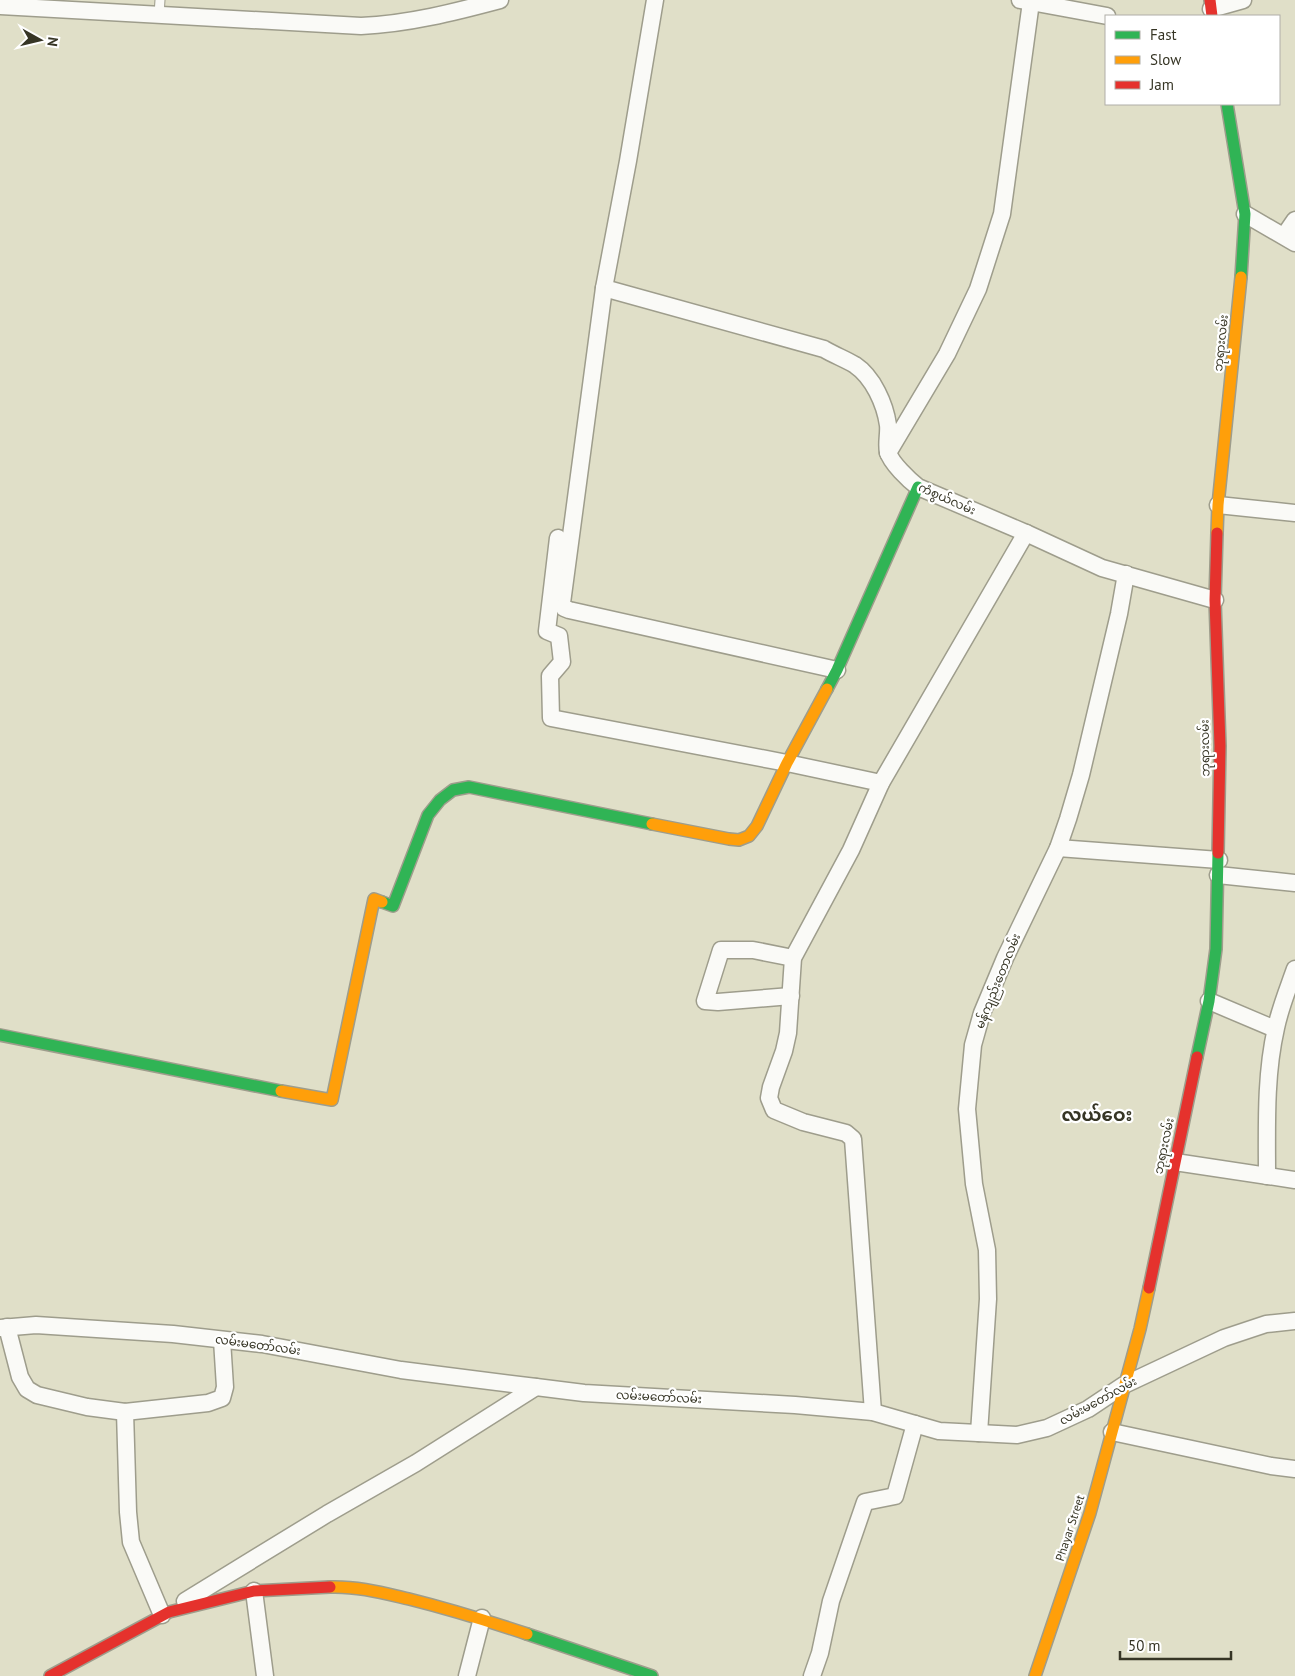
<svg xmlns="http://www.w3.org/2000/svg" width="1295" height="1676" viewBox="0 0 1295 1676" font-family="'PT Sans','Noto Sans Myanmar',sans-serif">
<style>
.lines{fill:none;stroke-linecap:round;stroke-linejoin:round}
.lane-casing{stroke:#9e9d8c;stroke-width:11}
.street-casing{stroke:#9e9d8c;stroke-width:19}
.fast-casing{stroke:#9e9d8c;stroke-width:14}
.slow-casing{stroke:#9e9d8c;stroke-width:14}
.jam-casing{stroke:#9e9d8c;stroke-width:14}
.lane{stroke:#fafaf7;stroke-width:9}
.street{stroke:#fafaf7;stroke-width:16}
.fast{stroke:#30b455;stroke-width:11}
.slow{stroke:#ff9f0a;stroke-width:11}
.jam{stroke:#e5322d;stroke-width:11}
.labels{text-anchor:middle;stroke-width:4.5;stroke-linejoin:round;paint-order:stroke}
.street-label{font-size:12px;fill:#363525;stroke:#fff}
.district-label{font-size:18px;font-weight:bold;fill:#363525;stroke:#fff}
</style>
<rect width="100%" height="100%" fill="#e0dfc8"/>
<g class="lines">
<g class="lane-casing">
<path id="lane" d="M 159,15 L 160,0"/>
</g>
<g class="street-casing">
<g id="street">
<path d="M 655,0 L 628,161 L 604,288 L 562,603 L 564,608 L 569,610 L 837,670"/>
<path d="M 1020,0 L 1107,16"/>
<path d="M 0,6 L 361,26 C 408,24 455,12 500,0"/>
<path d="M 1211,9 L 1243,0"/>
<path d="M 1245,214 L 1295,243"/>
<path d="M 1284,236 L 1295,220"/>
<path d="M 604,288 L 824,349 C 834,355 845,359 855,365 C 873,377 885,404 888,425 C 889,433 886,444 888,452 C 891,463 909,480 918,487 L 1026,533 L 1102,568 L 1215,600"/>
<path d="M 888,453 L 947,354 L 978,289 L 1002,214 L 1031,2"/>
<path d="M 1218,505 L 1295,513"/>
<path d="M 558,538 L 547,631 L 559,636 L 562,662 L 550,676 L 551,718 L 787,763 L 881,783"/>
<path d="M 1058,848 L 1219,860"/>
<path d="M 1218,875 L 1295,883"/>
<path d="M 791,996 L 718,1002 L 705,1001 L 721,950 L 753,950 L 793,958"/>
<path d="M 1209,1001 L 1275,1029"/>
<path d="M 1175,1162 L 1295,1180"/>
<path d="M 1267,1176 C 1267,1127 1265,1076 1276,1028 C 1280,1008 1288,989 1295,969"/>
<path d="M 7,1327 L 20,1377 L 27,1389 L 37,1395 L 87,1407 L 125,1412 L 208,1403 L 222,1398 L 225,1387 L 222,1340"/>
<path d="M 0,1328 L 36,1325 L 173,1334 L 262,1344 L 401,1370 L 536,1387 L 584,1393 L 795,1405 L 873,1412 L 939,1431 L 1017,1435 L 1047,1428 L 1088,1409 L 1124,1385 L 1224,1338 L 1266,1324 L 1295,1321"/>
<path d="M 125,1412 L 128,1512 L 131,1542 L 162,1615"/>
<path d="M 873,1412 L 853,1139 L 846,1133 L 803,1122 L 774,1110 L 769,1098 L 771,1087 L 784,1051 L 788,1033 L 793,958 L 851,850 L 881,783 L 1026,533"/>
<path d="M 1112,1432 L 1271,1466 L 1295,1469"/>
<path d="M 979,1433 L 988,1299 L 987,1250 L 974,1184 L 967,1109 L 973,1045 L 982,1013 L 1005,958 L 1058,848 L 1068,819 L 1081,775 L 1119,614 L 1126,574"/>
<path d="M 254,1591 L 265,1676"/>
<path d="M 185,1601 L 327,1514 L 416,1463 L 536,1387"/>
<path d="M 467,1676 L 482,1618"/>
<path d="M 812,1676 L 820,1653 L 831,1601 L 865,1502 L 895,1496 L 915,1424"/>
</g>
</g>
<g class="fast-casing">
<g id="fast">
<path d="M 1227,104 L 1245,214 L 1241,277"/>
<path d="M 827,689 L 837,670 L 918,487"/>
<path d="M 382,902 L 393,906 L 428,815 L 440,800 L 453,790 L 469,787 L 652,824"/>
<path d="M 0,1035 L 281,1091"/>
<path d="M 1197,1057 L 1209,1001 L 1216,949 L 1218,853"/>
<path d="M 527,1634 L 652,1676"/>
</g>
</g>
<g class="slow-casing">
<g id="slow">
<path d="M 1217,533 L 1218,505 L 1241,277"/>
<path d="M 652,824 L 729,839 L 739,840 L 749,836 L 757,826 L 787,763 L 827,689"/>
<path d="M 281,1091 L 332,1100 L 374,899 L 382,902"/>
<path d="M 330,1587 C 357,1586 383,1593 409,1599 C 449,1609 488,1621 527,1634"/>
<path d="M 1035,1676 L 1090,1513 L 1140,1329 L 1149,1288"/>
</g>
</g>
<g class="jam-casing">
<g id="jam">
<path d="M 1210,0 L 1212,16"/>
<path d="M 1217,533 L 1215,600 L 1220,746 L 1218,853"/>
<path d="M 1149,1288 L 1197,1057"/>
<path d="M 50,1676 L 169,1612 L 254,1591 L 330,1587"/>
</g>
</g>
<use href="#lane" class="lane"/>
<use href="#street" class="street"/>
<use href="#fast" class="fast"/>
<use href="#slow" class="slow"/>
<use href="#jam" class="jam"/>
</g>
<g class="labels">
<g class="street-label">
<text transform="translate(1221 343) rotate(-84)" y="4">ဘုရားလမ်း</text>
<text transform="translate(947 499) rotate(24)" y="4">ကံစွယ်လမ်း</text>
<text transform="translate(1205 748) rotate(-91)" y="4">ဘုရားလမ်း</text>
<text transform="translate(998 981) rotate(-68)" y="4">မန်ကျည်းတောလမ်း</text>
<text transform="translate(1164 1146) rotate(-78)" y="4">ဘုရားလမ်း</text>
<text transform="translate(258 1345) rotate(8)" y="4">လမ်းမတော်လမ်း</text>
<text transform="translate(659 1397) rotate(3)" y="4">လမ်းမတော်လမ်း</text>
<text transform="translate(1098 1401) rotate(-29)" y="4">လမ်းမတော်လမ်း</text>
<text transform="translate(1070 1528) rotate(-72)" y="4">Phayar Street</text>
</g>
<g class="district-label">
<text x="1097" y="1121">လယ်ဝေး</text>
</g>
</g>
<rect x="1105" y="15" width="175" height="90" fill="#ffffff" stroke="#afaea8"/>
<rect x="1115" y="31" width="25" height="8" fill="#30b455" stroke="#afaea8"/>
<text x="1150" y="40" font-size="15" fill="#363525">Fast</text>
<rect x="1115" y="56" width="25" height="8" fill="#ff9f0a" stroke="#afaea8"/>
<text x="1150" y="65" font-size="15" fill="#363525">Slow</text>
<rect x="1115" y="81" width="25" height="8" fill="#e5322d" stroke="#afaea8"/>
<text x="1150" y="90" font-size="15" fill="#363525">Jam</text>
<g transform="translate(40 40) rotate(98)" stroke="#ffffff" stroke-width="4" paint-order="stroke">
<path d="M0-4L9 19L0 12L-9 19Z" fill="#363525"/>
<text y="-8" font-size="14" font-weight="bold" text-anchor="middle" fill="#363525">N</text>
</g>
<path d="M1120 1651v8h111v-8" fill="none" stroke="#363525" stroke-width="2.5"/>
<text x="1128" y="1651" font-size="15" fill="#363525" stroke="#ffffff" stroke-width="4" paint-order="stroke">50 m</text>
</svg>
